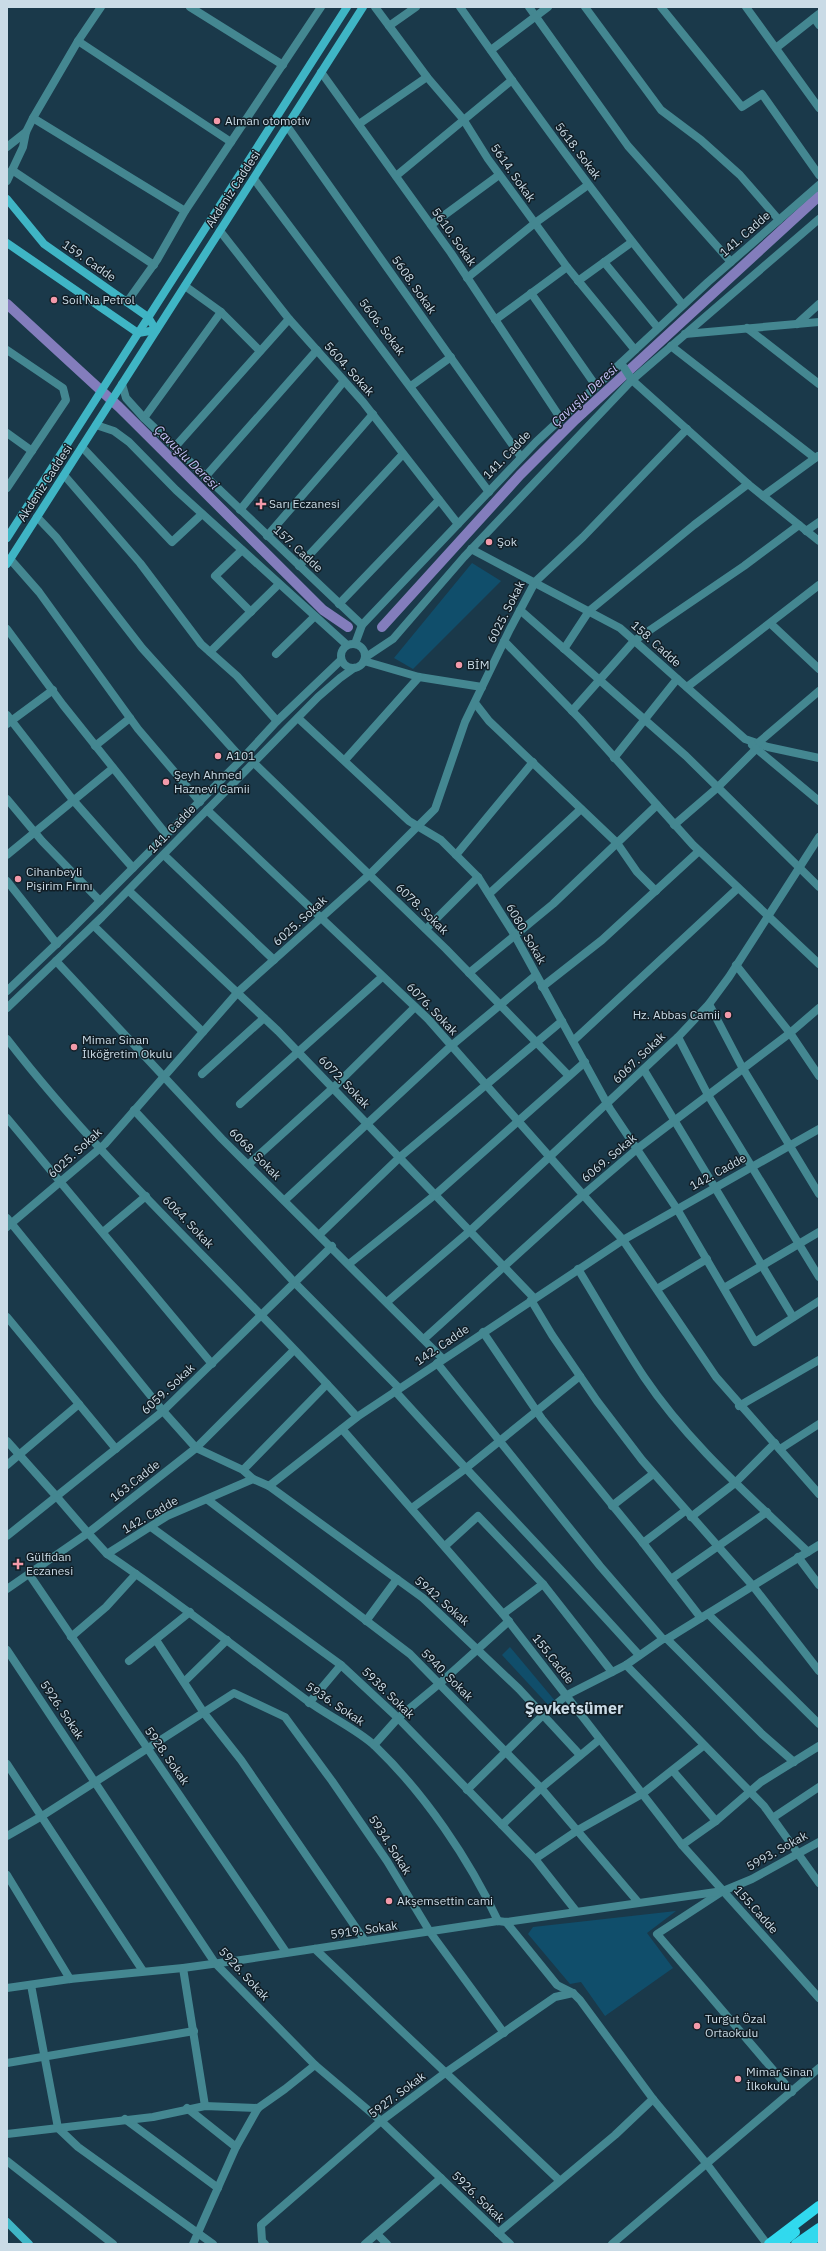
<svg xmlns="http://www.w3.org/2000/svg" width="826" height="2251" viewBox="0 0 826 2251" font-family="'IBM Plex Sans',sans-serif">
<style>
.green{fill:#104e6b}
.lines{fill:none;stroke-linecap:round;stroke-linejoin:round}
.canal{stroke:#837dbc;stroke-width:10}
.minor{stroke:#448791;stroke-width:8}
.tertiary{stroke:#448791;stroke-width:8}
.secondary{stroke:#3fb5c5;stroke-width:8}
.primary{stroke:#31d9ee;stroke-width:10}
.poi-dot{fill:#f39aaa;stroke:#111e26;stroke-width:1.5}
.labels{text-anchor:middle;stroke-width:3;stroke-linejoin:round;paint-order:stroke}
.poi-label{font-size:12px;fill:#cadbe6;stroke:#111e26;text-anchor:start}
.street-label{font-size:12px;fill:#cadbe6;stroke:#111e26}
.water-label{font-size:13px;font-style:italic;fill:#c7c3f9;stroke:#111e26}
.district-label{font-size:16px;font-weight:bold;fill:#cadbe6;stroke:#111e26}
</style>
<rect width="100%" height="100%" fill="#1a394a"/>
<g class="green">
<path d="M 472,563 L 501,581 L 413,669 L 394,658 Z"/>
<path d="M 510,1647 L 556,1702 L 550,1707 L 502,1655 Z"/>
<path d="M 676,1911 L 647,1933 L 673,1968 L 605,2016 L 581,1982 L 570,1984 L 528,1934 L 533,1927 Z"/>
</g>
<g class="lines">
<g class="canal">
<path d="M 7,304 L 119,407 L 323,610 L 348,627"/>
<path d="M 382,627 L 520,475 L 575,420 L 819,196"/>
</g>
<g class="minor">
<path d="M 190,7 L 283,65"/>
<path d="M 375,7 L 427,77 L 463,119 L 488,159 L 567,267 L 635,350"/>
<path d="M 460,7 C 532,109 604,209 683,305"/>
<path d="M 529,7 L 628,146 L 731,262"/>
<path d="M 585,7 L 661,110 L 701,140 L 740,175 L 779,220"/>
<path d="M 661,7 L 742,107 L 762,94 L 819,175"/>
<path d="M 746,7 L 819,108"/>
<path d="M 814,18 L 819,25"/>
<path d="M 389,26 L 416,7"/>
<path d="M 78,41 L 231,142"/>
<path d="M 776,48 L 819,14"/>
<path d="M 491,50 L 548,7"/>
<path d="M 321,72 L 451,253 L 561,419"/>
<path d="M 33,118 L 185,211"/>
<path d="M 359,124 L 427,77"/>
<path d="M 287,126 L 521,457"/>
<path d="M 7,147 L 26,132"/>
<path d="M 12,170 L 154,265"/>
<path d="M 396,176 L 512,80"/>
<path d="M 254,179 L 489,492"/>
<path d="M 7,181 L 23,147 L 26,132 L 33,118 L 78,41 L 101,7"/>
<path d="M 431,225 L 499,175"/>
<path d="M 220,231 L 289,319 L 363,402 L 458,524"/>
<path d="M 604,262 L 658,328"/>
<path d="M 467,278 L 535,223 L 588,185"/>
<path d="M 578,281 L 632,242"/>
<path d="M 185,286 L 221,312 L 260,351"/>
<path d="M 531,293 L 596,386"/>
<path d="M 127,302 L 157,260 L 185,211 L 321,7"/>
<path d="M 495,320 L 567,267"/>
<path d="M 797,324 L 819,304"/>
<path d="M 747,328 L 819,384"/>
<path d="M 685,334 L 819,322"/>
<path d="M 671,346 L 815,458"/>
<path d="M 7,350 L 63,388 L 66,400 L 7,488"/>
<path d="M 632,380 L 748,484 L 819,541"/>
<path d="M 411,386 L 451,357"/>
<path d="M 144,418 L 221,312"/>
<path d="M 7,433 L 32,451"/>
<path d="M 82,447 L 172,542 L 202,514"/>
<path d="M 174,448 L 289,319"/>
<path d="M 64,475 L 140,563 L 201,644 L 237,676 L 277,721"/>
<path d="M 205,477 L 317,350"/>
<path d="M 763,496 L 818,456"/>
<path d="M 240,510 L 344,381"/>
<path d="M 37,517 L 56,537 L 142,648 L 242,759"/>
<path d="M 806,531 L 819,522"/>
<path d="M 267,536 L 373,414"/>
<path d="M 471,549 L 620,628 L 745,739 L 768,747 L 819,758"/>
<path d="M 242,550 L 215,576 L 251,612"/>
<path d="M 10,559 L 39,592 L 138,729 L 200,802"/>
<path d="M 299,566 L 403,454"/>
<path d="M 339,604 L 439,500"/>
<path d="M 520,610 L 686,756 L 819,887"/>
<path d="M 771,624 L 819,669"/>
<path d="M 7,629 L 63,705 L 166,834"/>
<path d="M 504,641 L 580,719 L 693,845 L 819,964"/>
<path d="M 564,649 L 589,611 L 694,525 L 748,484"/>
<path d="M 210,652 L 279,584"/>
<path d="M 276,654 L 314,617"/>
<path d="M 364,661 L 419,677 L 482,687"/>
<path d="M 687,687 L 819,585"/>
<path d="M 475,703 L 489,721 L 617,843 L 637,872 L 656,891"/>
<path d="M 572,711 L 634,641 L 744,566 L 799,525"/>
<path d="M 7,715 L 73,800 L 133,868"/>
<path d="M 298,718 L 409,821 L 441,840 L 478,877 L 514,934 L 610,1109 L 677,1209 L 755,1342 L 819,1301"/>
<path d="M 7,724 L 53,690"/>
<path d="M 758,743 L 819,691"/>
<path d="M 752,745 L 819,801"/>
<path d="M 95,746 L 130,718"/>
<path d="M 614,758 L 677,679"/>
<path d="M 345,760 L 419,677"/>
<path d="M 254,763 L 446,949 L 569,1076"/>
<path d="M 7,799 L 42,841 L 100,901"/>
<path d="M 207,810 L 428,1019 L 623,1240 L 716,1377 L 819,1494"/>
<path d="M 674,825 L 717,788 L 756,749"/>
<path d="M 7,855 L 113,768"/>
<path d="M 164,855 L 274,960"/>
<path d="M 456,855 L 533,762"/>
<path d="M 7,881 L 57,944"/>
<path d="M 129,891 L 278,1031 L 534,1298"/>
<path d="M 489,894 L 581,809"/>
<path d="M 94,926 L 203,1032"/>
<path d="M 426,929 L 478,877"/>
<path d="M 56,961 L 222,1139 L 443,1359"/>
<path d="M 736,965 L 790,1033 L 819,1076"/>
<path d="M 469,973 L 553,904 L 657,805"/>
<path d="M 542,987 L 602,940 L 699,851"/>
<path d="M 709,1004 L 742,1067 L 819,1194"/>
<path d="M 678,1037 L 708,1095 L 819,1277"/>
<path d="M 7,1039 C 112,1175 243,1289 357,1417"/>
<path d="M 573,1041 L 738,888"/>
<path d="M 644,1070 L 793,1317"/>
<path d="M 202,1074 L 264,1018"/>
<path d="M 240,1104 L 382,977"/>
<path d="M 134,1110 L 295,1283 L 399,1388"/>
<path d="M 7,1118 L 212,1364"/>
<path d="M 249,1164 L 333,1088 L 415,1007"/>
<path d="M 285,1200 L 451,1046 L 536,975"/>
<path d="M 7,1218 L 163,1411 L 196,1448 L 243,1470 L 253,1479"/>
<path d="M 7,1227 L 105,1144 L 238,992 L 369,875 L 435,809 L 465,722 L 510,629 L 535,582 L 583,537 L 687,429"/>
<path d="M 103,1232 L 146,1196"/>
<path d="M 320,1234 L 400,1157 L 562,1021"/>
<path d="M 349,1264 L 436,1194 L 585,1062"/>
<path d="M 578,1269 C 600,1305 621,1342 644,1377 C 689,1444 751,1497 808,1552"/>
<path d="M 724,1288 L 819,1232"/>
<path d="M 657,1289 L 707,1259"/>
<path d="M 531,1300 L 552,1335 L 597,1401 L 642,1460 L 753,1586 L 819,1671"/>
<path d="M 387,1302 L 471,1230 L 678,1037 L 709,1004 L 729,977 L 819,837"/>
<path d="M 7,1317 L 116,1449"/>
<path d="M 483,1332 L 542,1419 L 640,1539 L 701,1618"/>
<path d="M 424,1339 L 583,1195 L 637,1149 L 790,1033 L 819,1008"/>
<path d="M 437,1363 L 600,1566 L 663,1639"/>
<path d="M 395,1391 C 475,1480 559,1566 639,1655"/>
<path d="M 739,1406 L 819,1360"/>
<path d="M 7,1441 L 57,1497"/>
<path d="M 196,1448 L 294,1350"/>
<path d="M 780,1449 L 819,1424"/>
<path d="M 7,1465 L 79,1404"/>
<path d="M 243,1470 L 327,1384"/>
<path d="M 269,1486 L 423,1598 L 519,1689 L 580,1755"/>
<path d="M 208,1500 L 410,1654 L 541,1788 L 638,1902"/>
<path d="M 612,1506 L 653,1474"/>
<path d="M 412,1508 L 465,1469 L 580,1376"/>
<path d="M 691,1517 L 735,1483 L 775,1443"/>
<path d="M 151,1527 L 341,1665 L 398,1718 L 535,1859 L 576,1911"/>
<path d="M 7,1536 L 163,1411 L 332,1246"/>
<path d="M 643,1543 L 685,1511"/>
<path d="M 445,1546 L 478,1516 L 543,1584 L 612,1672"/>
<path d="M 107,1554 C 175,1600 239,1650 305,1699 C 326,1715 357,1729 375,1746 C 425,1794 469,1859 498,1921"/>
<path d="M 798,1557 L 819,1585"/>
<path d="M 29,1574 L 286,1952"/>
<path d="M 671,1579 L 767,1512"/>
<path d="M 503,1614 L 543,1584"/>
<path d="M 708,1614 L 819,1724"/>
<path d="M 366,1621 L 397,1579"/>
<path d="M 71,1637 L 106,1607 L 136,1574"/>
<path d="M 667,1639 L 762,1734 L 794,1762"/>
<path d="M 156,1640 L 204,1713 L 241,1760 L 365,1941"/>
<path d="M 7,1650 L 215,1963 L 315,2065 L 381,2121 L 510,2244"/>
<path d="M 129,1661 L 190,1612"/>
<path d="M 626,1665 L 764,1806 L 819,1883"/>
<path d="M 184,1682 L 227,1640"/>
<path d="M 309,1703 L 341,1665"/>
<path d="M 374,1745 L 398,1718 L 439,1684 L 509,1621"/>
<path d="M 7,1764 L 143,1971"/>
<path d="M 673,1771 L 716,1821"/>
<path d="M 467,1790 L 543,1715 L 567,1695 L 626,1665 L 663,1639 L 667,1639 L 819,1545"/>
<path d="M 774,1817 L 819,1787"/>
<path d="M 502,1825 L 541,1788 L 599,1740"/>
<path d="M 7,1836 L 42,1816 L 234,1693 L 285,1717 L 332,1781 L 387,1861 L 430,1932 L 504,2033"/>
<path d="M 682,1845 L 716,1821 L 761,1782 L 819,1746"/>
<path d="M 535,1859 L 578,1830 L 642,1794 L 703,1746"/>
<path d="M 7,1875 L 70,1979"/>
<path d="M 723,1891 L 657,1934 L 792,2092"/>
<path d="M 506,1922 L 557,1985 L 573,1993 L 580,2000 L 653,2099 L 706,2163 L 767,2244"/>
<path d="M 315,1949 L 559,2180"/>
<path d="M 183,1968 L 205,2106"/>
<path d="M 31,1985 L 58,2128 L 78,2147 L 213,2244"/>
<path d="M 7,2063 L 194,2031"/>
<path d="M 187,2108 L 236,2147"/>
<path d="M 125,2119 L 218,2188"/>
<path d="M 7,2134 L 153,2117 L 205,2106 L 258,2108"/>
<path d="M 7,2161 L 113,2244"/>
<path d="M 498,2233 L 615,2135 L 653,2099"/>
<path d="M 377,2234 L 387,2244"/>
<path d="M 193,2244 L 236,2147 L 258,2108 L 285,2089 L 315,2065"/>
<path d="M 265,2244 L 262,2241 L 261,2225 L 381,2121 L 445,2073 L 555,1997 L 573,1993"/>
<path d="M 365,2244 L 441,2178"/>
<path d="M 612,2244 L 819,2068"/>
</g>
<g class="tertiary">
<path d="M 621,363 L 632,380"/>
<path d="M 122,384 L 126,398 L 144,418 L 362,625"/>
<path d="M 96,425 L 114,431 L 129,442 L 176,490 L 347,645"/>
<circle cx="353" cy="656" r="12"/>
<path d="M 355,644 L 362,625 L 536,442 L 708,282 L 819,185"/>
<path d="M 366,657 L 393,639 L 464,557 L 632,380 L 819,219"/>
<path d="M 7,991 L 70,931 L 242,759 L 277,721 L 341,660"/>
<path d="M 7,1008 L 102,917 L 318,697 L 340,678 L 354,668"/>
<path d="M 342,1429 L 503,1614 L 682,1845 L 819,1998"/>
<path d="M 57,1497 L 88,1533 L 196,1448"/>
<path d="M 7,1589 L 88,1533 L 107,1554 L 167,1516 L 253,1479 L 269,1486 L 357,1417 L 623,1240 L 819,1129"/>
<path d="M 7,1988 L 70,1979 L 183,1968 L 241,1960 L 498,1921 L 506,1922 L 723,1891 L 752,1879 L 819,1842"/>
</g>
<g class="secondary">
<path d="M 7,199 L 44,244 L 148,317 L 156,330 L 138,333 L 7,243"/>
<path d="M 7,538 L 347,7"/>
<path d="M 7,564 L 363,7"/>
<path d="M 7,2222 L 29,2244"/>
</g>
<g class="primary">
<path d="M 769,2244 L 819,2206"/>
<path d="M 781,2244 L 795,2232"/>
<path d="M 796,2244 L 819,2228"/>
<path d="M 809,2244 L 819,2234"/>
</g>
</g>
<g class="poi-dot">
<circle cx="217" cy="121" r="4"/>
<circle cx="54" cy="300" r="4"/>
<path d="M259 498h4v4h4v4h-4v4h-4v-4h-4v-4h4z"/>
<circle cx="489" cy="542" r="4"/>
<circle cx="459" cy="665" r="4"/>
<circle cx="218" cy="756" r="4"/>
<circle cx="166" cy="782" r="4"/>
<circle cx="18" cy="879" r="4"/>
<circle cx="728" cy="1015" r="4"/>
<circle cx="74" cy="1047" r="4"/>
<path d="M16 1558h4v4h4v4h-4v4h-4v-4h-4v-4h4z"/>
<circle cx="389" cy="1901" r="4"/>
<circle cx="697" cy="2026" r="4"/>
<circle cx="738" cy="2079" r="4"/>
</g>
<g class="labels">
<g class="poi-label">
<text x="225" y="125">Alman otomotiv</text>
<text x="62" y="304">Soil Na Petrol</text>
<text x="269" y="508">Sarı Eczanesi</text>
<text x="497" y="546">Şok</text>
<text x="467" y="669">BİM</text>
<text x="226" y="760">A101</text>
<text x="174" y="779">Şeyh Ahmed<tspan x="174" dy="14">Haznevi Camii</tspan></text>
<text x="26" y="876">Cihanbeyli<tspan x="26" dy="14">Pişirim Fırını</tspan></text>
<text x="720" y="1019" text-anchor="end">Hz. Abbas Camii</text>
<text x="82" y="1044">Mimar Sinan<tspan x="82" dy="14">İlköğretim Okulu</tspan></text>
<text x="26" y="1561">Gülfidan<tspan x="26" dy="14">Eczanesi</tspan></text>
<text x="397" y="1905">Akşemsettin cami</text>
<text x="705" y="2023">Turgut Özal<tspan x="705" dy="14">Ortaokulu</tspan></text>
<text x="746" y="2076">Mimar Sinan<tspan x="746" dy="14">İlkokulu</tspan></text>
</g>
<g class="street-label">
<text transform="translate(578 151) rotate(53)" y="4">5618. Sokak</text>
<text transform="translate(513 173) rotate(55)" y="4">5614. Sokak</text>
<text transform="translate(233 189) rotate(-57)" y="4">Akdeniz Caddesi</text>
<text transform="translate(745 234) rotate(-41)" y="4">141. Cadde</text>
<text transform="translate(454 237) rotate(55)" y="4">5610. Sokak</text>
<text transform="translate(89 261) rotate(35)" y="4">159. Cadde</text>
<text transform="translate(414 285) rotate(55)" y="4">5608. Sokak</text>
<text transform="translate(382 327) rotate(53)" y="4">5606. Sokak</text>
<text transform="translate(349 369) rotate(48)" y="4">5604. Sokak</text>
<text transform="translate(507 455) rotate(-46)" y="4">141. Cadde</text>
<text transform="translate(45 483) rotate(-57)" y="4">Akdeniz Caddesi</text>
<text transform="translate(298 549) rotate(43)" y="4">157. Cadde</text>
<text transform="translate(506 612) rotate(-63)" y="4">6025. Sokak</text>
<text transform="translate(656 644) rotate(42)" y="4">158. Cadde</text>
<text transform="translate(172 829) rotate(-46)" y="4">141. Cadde</text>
<text transform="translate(422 909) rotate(44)" y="4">6078. Sokak</text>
<text transform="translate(300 921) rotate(-42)" y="4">6025. Sokak</text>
<text transform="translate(526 934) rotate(60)" y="4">6080. Sokak</text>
<text transform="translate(432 1009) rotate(46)" y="4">6076. Sokak</text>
<text transform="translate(639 1058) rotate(-44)" y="4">6067. Sokak</text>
<text transform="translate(344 1082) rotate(46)" y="4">6072. Sokak</text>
<text transform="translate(75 1153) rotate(-42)" y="4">6025. Sokak</text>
<text transform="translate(255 1154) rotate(45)" y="4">6068. Sokak</text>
<text transform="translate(609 1158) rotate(-40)" y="4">6069. Sokak</text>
<text transform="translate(718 1172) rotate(-29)" y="4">142. Cadde</text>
<text transform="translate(188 1222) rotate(46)" y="4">6064. Sokak</text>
<text transform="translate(442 1345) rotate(-34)" y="4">142. Cadde</text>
<text transform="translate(168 1389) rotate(-43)" y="4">6059. Sokak</text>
<text transform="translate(135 1481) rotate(-38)" y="4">163.Cadde</text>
<text transform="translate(150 1515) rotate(-30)" y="4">142. Cadde</text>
<text transform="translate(442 1601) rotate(41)" y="4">5942. Sokak</text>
<text transform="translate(553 1659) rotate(52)" y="4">155.Cadde</text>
<text transform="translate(447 1675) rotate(45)" y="4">5940. Sokak</text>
<text transform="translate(388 1693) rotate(44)" y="4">5938. Sokak</text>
<text transform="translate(335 1704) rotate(34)" y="4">5936. Sokak</text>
<text transform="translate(62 1710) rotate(56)" y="4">5926. Sokak</text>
<text transform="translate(167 1756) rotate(55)" y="4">5928. Sokak</text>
<text transform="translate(390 1845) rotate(57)" y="4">5934. Sokak</text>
<text transform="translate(777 1851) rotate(-29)" y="4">5993. Sokak</text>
<text transform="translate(756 1910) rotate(48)" y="4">155.Cadde</text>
<text transform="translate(364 1930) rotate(-8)" y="4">5919. Sokak</text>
<text transform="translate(244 1974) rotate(47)" y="4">5926. Sokak</text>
<text transform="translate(397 2095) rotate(-37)" y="4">5927. Sokak</text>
<text transform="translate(478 2197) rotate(44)" y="4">5926. Sokak</text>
</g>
<g class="water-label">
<text transform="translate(584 395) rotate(-43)" y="5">Çavuşlu Deresi</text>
<text transform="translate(187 457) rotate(45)" y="5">Çavuşlu Deresi</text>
</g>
<g class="district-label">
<text x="574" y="1714">Şevketsümer</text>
</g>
</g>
<rect width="826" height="2251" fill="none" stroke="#cadbe6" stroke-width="16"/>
</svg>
